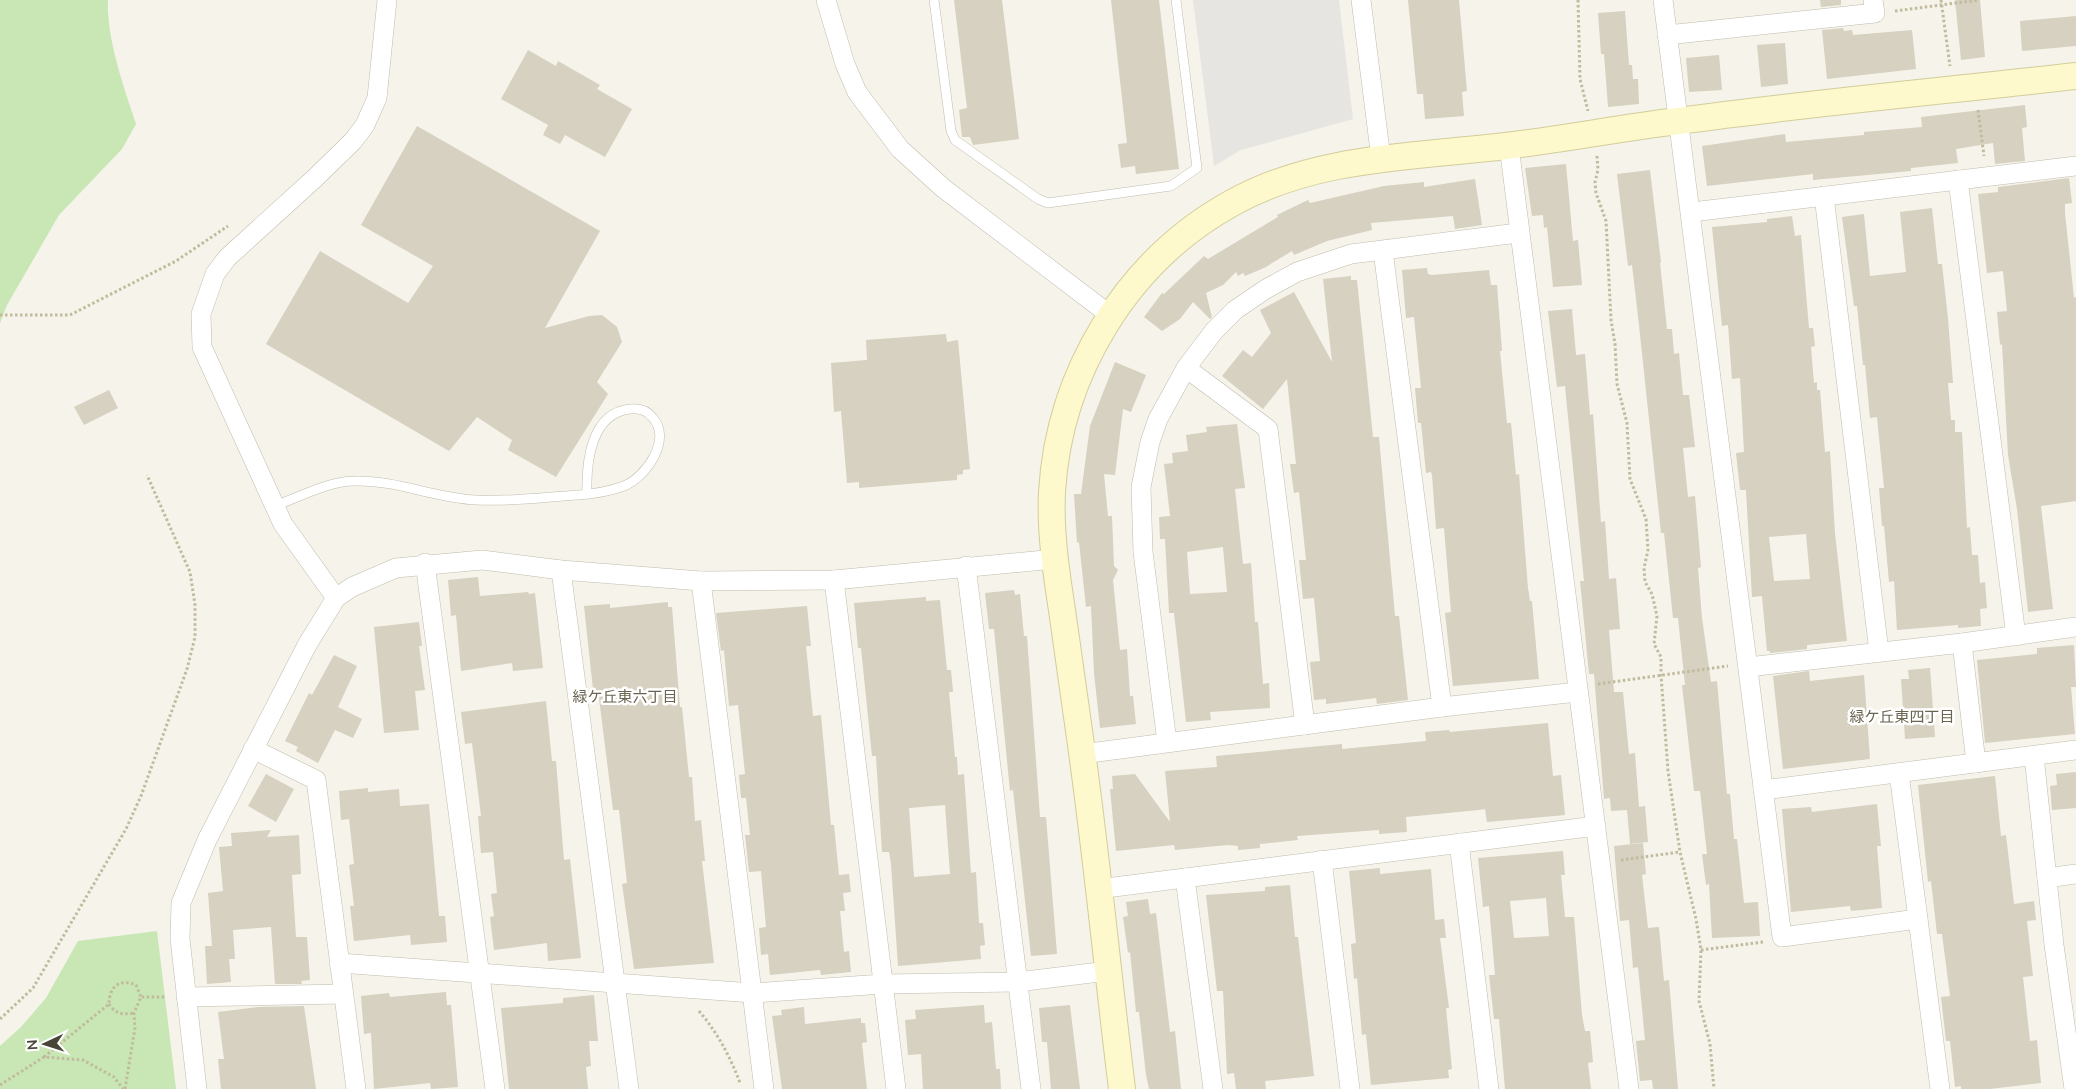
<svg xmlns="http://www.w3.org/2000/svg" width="2076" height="1089" viewBox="0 0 2076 1089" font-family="Mulish,'Noto Sans JP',sans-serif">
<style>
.green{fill:#c8e7b5}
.parking{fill:#e6e5e1}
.building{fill:#d6d1c0;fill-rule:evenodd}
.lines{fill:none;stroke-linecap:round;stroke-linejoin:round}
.lane-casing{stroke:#c0bcad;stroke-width:10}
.street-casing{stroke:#c0bcad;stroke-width:20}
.secondary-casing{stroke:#d3cd9b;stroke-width:28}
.path{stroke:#c1bb9e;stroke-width:3;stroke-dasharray:2.5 2.5;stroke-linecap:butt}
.lane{stroke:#fff;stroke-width:9}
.street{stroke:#fff;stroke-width:19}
.secondary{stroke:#fdf9cc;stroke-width:26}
.labels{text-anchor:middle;stroke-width:5;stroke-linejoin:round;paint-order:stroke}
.neighbourhood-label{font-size:15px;fill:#6b6450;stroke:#fff}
</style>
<rect width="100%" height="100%" fill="#f5f3ea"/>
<g class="green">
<path d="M 0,0 L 108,0 C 106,37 124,88 136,124 L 122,149 L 59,215 L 7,305 L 0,323 Z"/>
<path d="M 157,931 L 176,1089 L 0,1089 L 0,1046 L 21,1027 L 46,998 L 78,941 Z"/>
</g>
<path class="parking" d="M 1193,0 L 1339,0 L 1353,119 L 1241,150 L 1214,166 Z"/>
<g class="building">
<path d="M 954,0 L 1002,0 L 1019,139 L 973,145 L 970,137 L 962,137 L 959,110 L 967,108 Z"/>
<path d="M 1111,0 L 1159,0 L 1179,169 L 1136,174 L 1135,166 L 1121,168 L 1118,144 L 1127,143 Z"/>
<path d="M 1408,0 L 1459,0 L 1467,91 L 1462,92 L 1464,116 L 1425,119 L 1423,94 L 1417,94 Z"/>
<path d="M 1820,0 L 1841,0 L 1841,5 L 1821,7 Z"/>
<path d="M 1955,0 L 1980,0 L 1985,57 L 1961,60 Z"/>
<path d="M 1625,11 L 1629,65 L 1632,65 L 1633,79 L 1638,79 L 1639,104 L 1608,107 L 1604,54 L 1601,54 L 1598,13 Z"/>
<path d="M 2076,16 L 2076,46 L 2022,51 L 2020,21 Z"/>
<path d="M 1843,28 L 1844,31 L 1852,30 L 1853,35 L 1912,30 L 1916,69 L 1827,79 L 1822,30 Z"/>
<path d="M 1785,43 L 1788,84 L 1761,87 L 1757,45 Z"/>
<path d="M 528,50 L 556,66 L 558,61 L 600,85 L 597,89 L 632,109 L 605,157 L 565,135 L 560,144 L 543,135 L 548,125 L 501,99 Z"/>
<path d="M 1719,55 L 1722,90 L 1689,92 L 1686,58 Z"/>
<path d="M 2025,105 L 2027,127 L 2022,128 L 2025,161 L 1995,164 L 1993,143 L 1956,149 L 1958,163 L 1911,168 L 1911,171 L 1813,180 L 1813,174 L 1707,186 L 1702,146 L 1785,134 L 1786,142 L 1864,135 L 1864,132 L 1922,127 L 1921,117 Z"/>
<path d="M 417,126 L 600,231 L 545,328 L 589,316 L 602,315 L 617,327 L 622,342 L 597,382 L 608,394 L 556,477 L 508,450 L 512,440 L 477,417 L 449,451 L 266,344 L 320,251 L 408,303 L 433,266 L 361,225 Z"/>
<path d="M 1566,164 L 1573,241 L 1578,240 L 1582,285 L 1553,287 L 1547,227 L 1544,228 L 1543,215 L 1532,216 L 1525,168 Z"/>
<path d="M 1650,170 L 1661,262 L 1660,263 L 1667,329 L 1672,329 L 1674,354 L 1679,353 L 1683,395 L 1689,395 L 1695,447 L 1683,448 L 1688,497 L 1695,496 L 1701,567 L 1698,568 L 1702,618 L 1711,682 L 1717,681 L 1727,794 L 1730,794 L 1734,839 L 1737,839 L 1744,903 L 1758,902 L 1760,936 L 1712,938 L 1709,884 L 1706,885 L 1702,854 L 1707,854 L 1700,791 L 1694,791 L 1682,685 L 1685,685 L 1678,618 L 1673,618 L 1664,533 L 1661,533 L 1639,325 L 1632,265 L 1628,266 L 1617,174 Z"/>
<path d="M 2069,178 L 2072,203 L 2065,204 L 2065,213 L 2074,298 L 2076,297 L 2076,501 L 2041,506 L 2053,609 L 2028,612 L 2017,509 L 2008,455 L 2002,344 L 2000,345 L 1997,312 L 2007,311 L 2003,271 L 1987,273 L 1978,194 L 1998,192 L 1998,187 Z"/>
<path d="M 1475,179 L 1482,225 L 1455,229 L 1453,216 L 1371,223 L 1372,230 L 1327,241 L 1294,255 L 1292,251 L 1264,268 L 1245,276 L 1243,273 L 1238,276 L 1236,272 L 1223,285 L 1206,293 L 1212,317 L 1210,319 L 1193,302 L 1180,319 L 1162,331 L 1144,317 L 1162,293 L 1164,294 L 1204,256 L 1208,259 L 1278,217 L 1277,215 L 1308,200 L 1310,203 L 1384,186 L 1424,182 L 1424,187 Z"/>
<path d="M 1932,208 L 1938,264 L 1942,264 L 1948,318 L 1953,383 L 1948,383 L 1951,420 L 1955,420 L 1955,432 L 1962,432 L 1967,528 L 1970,527 L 1972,555 L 1978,555 L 1980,583 L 1985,582 L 1987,608 L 1980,609 L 1981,626 L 1958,628 L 1958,625 L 1897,630 L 1894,581 L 1889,582 L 1884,526 L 1882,526 L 1879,488 L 1884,488 L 1877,417 L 1870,418 L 1865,365 L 1863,365 L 1857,306 L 1854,306 L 1842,217 L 1864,214 L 1870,276 L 1906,272 L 1900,212 Z"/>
<path d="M 1792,216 L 1795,236 L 1801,235 L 1809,328 L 1813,328 L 1815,346 L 1811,347 L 1814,383 L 1817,382 L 1817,390 L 1820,390 L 1825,452 L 1830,451 L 1835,533 L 1847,641 L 1807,645 L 1807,649 L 1770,653 L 1770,651 L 1767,651 L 1762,596 L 1752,597 L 1746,490 L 1740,490 L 1736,453 L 1744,452 L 1740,378 L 1732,379 L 1728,325 L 1722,326 L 1712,227 L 1767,222 L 1767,219 ZM 1806,534 L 1810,579 L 1774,581 L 1769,537 Z"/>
<path d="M 1427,268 L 1428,274 L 1432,275 L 1489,270 L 1491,285 L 1497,285 L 1502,351 L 1500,351 L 1507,423 L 1511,423 L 1516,475 L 1519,474 L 1528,588 L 1530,601 L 1532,601 L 1539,679 L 1453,686 L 1445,613 L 1451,612 L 1444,528 L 1436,529 L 1432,475 L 1431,472 L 1426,473 L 1421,423 L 1418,423 L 1415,388 L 1421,388 L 1414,317 L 1406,318 L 1402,270 Z"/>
<path d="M 1351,276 L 1351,280 L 1357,280 L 1373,437 L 1379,437 L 1395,616 L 1399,616 L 1408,700 L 1377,704 L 1376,698 L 1326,704 L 1326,699 L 1314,700 L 1310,662 L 1320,661 L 1314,598 L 1303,599 L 1299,560 L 1306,560 L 1299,492 L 1294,493 L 1290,464 L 1296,464 L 1287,379 L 1263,409 L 1222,376 L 1243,350 L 1252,357 L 1271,333 L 1260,310 L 1294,292 L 1332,362 L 1323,279 Z"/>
<path d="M 1572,309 L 1576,355 L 1585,354 L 1590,415 L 1593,414 L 1601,522 L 1605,521 L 1609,579 L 1616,578 L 1620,629 L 1609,630 L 1614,692 L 1623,692 L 1629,754 L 1635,753 L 1639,807 L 1645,806 L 1648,842 L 1630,844 L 1627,810 L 1611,811 L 1610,798 L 1604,799 L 1594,674 L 1589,674 L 1580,581 L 1584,581 L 1565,386 L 1557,387 L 1548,311 Z"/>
<path d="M 946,334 L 947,342 L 958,340 L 970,469 L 963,470 L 963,474 L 957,475 L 957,480 L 859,488 L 859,482 L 847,483 L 841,411 L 834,412 L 831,363 L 867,360 L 866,340 Z"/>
<path d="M 1115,362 L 1146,375 L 1131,412 L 1123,409 L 1115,475 L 1104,474 L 1108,516 L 1112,516 L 1114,566 L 1118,570 L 1113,580 L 1120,650 L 1127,649 L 1130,696 L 1133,696 L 1136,724 L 1100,728 L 1094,673 L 1091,606 L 1086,607 L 1079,542 L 1077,543 L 1074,494 L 1081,494 L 1090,426 Z"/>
<path d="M 109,390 L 118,408 L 84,425 L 74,407 Z"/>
<path d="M 1237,424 L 1245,488 L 1235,489 L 1243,564 L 1251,563 L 1255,622 L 1258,622 L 1263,684 L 1269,683 L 1270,708 L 1210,712 L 1211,720 L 1186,722 L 1174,613 L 1169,613 L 1165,539 L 1160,539 L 1159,517 L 1170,516 L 1164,464 L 1173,463 L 1172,453 L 1188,451 L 1186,435 L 1207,432 L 1206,427 ZM 1223,547 L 1227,592 L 1190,594 L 1187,552 Z"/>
<path d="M 478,577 L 480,596 L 528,592 L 529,594 L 535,593 L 543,668 L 513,671 L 512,663 L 461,671 L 456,615 L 451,616 L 448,580 Z"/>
<path d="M 1014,590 L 1015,595 L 1020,594 L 1024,636 L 1027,636 L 1040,817 L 1046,817 L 1057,954 L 1031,956 L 1013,790 L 1010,791 L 994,629 L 989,629 L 985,593 Z"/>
<path d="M 926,597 L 926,601 L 940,600 L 947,670 L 951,670 L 953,692 L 949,692 L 955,757 L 957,757 L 958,775 L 964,774 L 971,873 L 976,872 L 979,923 L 983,923 L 985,945 L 980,946 L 981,959 L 898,966 L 891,864 L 889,852 L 882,852 L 876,756 L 872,756 L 861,648 L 858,648 L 854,603 ZM 945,805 L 950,874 L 914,877 L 909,808 Z"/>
<path d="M 668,602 L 668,607 L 672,607 L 680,707 L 682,707 L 689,777 L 692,777 L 695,821 L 701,820 L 705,861 L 702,861 L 714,963 L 634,969 L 622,884 L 627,883 L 619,810 L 613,810 L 599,698 L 594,699 L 584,606 L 610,604 L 610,608 Z"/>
<path d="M 807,606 L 811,646 L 806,646 L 813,716 L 821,715 L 831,825 L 834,825 L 839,875 L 849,874 L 851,892 L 843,893 L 845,911 L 840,911 L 844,952 L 849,951 L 851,972 L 821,975 L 820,970 L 770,975 L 768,954 L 761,955 L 759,928 L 766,927 L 761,871 L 749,872 L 745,835 L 750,835 L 746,798 L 741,798 L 739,775 L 745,774 L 738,705 L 729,706 L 724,650 L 721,651 L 716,613 Z"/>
<path d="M 419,622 L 422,646 L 419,646 L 425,690 L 415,691 L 419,730 L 384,733 L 374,627 Z"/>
<path d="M 2074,645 L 2076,687 L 2071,687 L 2075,734 L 1985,743 L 1977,660 L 2037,654 L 2037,648 Z"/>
<path d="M 334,655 L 357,666 L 338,707 L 362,719 L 353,738 L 335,730 L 318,763 L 296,751 L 298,747 L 285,741 L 309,693 L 312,695 Z"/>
<path d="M 1930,668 L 1935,737 L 1905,739 L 1901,679 L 1909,679 L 1908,670 Z"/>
<path d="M 1809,671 L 1810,681 L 1864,675 L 1870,759 L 1783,769 L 1773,676 Z"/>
<path d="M 546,701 L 552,761 L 556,761 L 564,860 L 570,859 L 581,958 L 548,961 L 547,943 L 494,950 L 490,917 L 494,916 L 491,894 L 497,893 L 493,852 L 481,853 L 478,816 L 481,816 L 472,743 L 465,744 L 461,712 Z"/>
<path d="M 1548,723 L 1553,776 L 1561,775 L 1565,815 L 1487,822 L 1485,809 L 1479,810 L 1406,817 L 1407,832 L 1379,834 L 1379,830 L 1297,836 L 1298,840 L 1260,844 L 1260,848 L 1238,850 L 1238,846 L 1228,845 L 1175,850 L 1174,845 L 1116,851 L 1110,789 L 1113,789 L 1112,776 L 1135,774 L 1170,822 L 1165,771 L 1217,767 L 1216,756 L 1342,744 L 1342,749 L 1426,741 L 1425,732 L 1449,730 L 1450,732 Z"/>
<path d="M 2076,772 L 2076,808 L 2052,810 L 2050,786 L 2057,785 L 2056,774 Z"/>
<path d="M 266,774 L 294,789 L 276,822 L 248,806 Z"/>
<path d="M 1995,776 L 2001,836 L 2006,835 L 2014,904 L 2034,901 L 2036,920 L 2027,921 L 2033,976 L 2023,977 L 2030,1041 L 2037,1040 L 2041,1083 L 1990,1089 L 1961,1089 L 1961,1086 L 1955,1087 L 1950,1041 L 1946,1041 L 1941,997 L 1950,996 L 1942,934 L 1937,934 L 1931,881 L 1928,882 L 1918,785 Z"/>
<path d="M 368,788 L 368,792 L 399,789 L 400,806 L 429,804 L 439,916 L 445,916 L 447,942 L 411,945 L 410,935 L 354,941 L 350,906 L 354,906 L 349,865 L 354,864 L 349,819 L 341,820 L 339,791 Z"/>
<path d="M 1877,804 L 1881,846 L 1877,846 L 1882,908 L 1851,911 L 1850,906 L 1791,912 L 1782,809 L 1811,807 L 1812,812 Z"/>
<path d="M 271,830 L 267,837 L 299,835 L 301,874 L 292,875 L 296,937 L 307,937 L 310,980 L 301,981 L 302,984 L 275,984 L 271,927 L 233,930 L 235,959 L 229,959 L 231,982 L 207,984 L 205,946 L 212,946 L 208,893 L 223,891 L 219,847 L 232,846 L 231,833 Z"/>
<path d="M 1643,843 L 1646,874 L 1642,875 L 1648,928 L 1659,927 L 1664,981 L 1669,980 L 1678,1089 L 1653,1089 L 1652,1080 L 1640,1081 L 1636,1041 L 1645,1040 L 1638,967 L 1633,968 L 1629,920 L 1620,921 L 1614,846 Z"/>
<path d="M 1563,851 L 1565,875 L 1561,875 L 1565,917 L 1574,917 L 1582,1015 L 1585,1031 L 1590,1031 L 1593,1062 L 1588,1063 L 1591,1089 L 1505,1089 L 1499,1019 L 1494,1019 L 1489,975 L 1495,975 L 1489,906 L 1483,907 L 1478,858 ZM 1546,898 L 1549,936 L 1514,938 L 1510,901 Z"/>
<path d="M 1380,868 L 1380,874 L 1431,869 L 1435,920 L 1444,919 L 1446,938 L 1440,938 L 1449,1008 L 1446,1008 L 1452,1069 L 1448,1070 L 1449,1078 L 1371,1085 L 1366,1034 L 1362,1035 L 1357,978 L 1354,979 L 1351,944 L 1356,943 L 1349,871 Z"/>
<path d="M 1290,885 L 1295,937 L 1298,937 L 1314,1076 L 1265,1081 L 1266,1089 L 1236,1089 L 1234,1073 L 1227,1074 L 1223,991 L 1217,991 L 1206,895 L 1265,891 L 1265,887 Z"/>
<path d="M 1148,899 L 1150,914 L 1156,913 L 1170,1032 L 1175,1031 L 1181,1089 L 1149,1089 L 1146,1075 L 1139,1012 L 1136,1012 L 1130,952 L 1128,953 L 1123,917 L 1128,916 L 1126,902 Z"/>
<path d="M 446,992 L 447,1005 L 451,1005 L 458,1087 L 431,1089 L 430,1083 L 374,1089 L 371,1033 L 364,1034 L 361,996 L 389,993 L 390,997 Z"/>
<path d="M 594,995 L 598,1041 L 589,1041 L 591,1066 L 586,1067 L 588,1089 L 509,1089 L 501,1008 L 563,1003 L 563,998 Z"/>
<path d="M 984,1005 L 985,1023 L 992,1022 L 996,1069 L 1000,1069 L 1001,1089 L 923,1089 L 921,1054 L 908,1055 L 905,1020 L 916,1019 L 915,1010 Z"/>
<path d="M 1070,1005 L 1080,1089 L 1051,1089 L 1047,1042 L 1042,1042 L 1039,1008 Z"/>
<path d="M 304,1006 L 316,1089 L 221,1089 L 218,1059 L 224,1059 L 218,1012 L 258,1007 Z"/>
<path d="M 804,1007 L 805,1024 L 861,1018 L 861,1023 L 865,1023 L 867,1042 L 862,1043 L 867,1089 L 782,1089 L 772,1016 L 782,1015 L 781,1010 Z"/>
</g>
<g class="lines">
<g class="lane-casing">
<g id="lane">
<path d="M 934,0 L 951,131 L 955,140 L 1038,199 L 1048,203 L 1171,186 L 1197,168 L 1176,0"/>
<path d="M 275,506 C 299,497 329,481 355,481 C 396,480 435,498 476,500 C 510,502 545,497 579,495 C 594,494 610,491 624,486 C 646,477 672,440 653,418 C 647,410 639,408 630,409 C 591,413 586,462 587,494"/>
</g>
</g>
<g class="street-casing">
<g id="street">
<path d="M 826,0 L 845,64 L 857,92 L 900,149 L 943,188 L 1110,315"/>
<path d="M 1361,0 L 1381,159"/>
<path d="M 1663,0 L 1782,937 L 1918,919 L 1940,1089"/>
<path d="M 1667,35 L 1875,13 L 1873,0"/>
<path d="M 1509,146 L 1629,1089"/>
<path d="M 1958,180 L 2016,636"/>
<path d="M 1824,196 L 1879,652"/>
<path d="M 1692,212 L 2076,166"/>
<path d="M 1383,251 L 1442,707"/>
<path d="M 1186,368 L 1268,429 L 1305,725"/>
<path d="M 425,563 L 495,1089"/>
<path d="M 966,566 L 1031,1089"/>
<path d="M 561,570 L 629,1089"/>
<path d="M 834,580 L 896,1089"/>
<path d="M 701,581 L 764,1089"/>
<path d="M 336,598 L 283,524 L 202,347 L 201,314 L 215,274 L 227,258 L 315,178 L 353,141 L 365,125 L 377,98 L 387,0"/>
<path d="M 1962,643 L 1976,763"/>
<path d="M 1748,667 L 1962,643 L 2076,627"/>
<path d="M 1167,742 L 1143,552 L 1141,487 L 1150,442 L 1158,419 L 1186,368 L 1214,331 L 1235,310 L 1266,289 L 1297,272 L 1351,254 L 1518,233"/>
<path d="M 253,749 L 316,780 L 356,1089"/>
<path d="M 1082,754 L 1442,707 L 1577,692"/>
<path d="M 2034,756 L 2054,945 L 2074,1089"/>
<path d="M 1899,773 L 1918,919"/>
<path d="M 1763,790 L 2076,750"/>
<path d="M 1459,843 L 1489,1089"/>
<path d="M 1322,860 L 1350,1089"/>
<path d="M 1185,878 L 1213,1089"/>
<path d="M 2047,878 L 2076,874"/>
<path d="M 1098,889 L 1596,826"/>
<path d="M 339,963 L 753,993 L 883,984 L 1017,982 L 1108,971"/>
<path d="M 186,997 L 343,994"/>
<path d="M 197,1089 L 180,939 L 181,903 L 207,840 L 307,645 L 336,598 L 352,587 L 396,568 L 482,560 L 561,570 L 701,581 L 834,580 L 1055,559"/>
</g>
</g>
<g class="secondary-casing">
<path id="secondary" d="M 1122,1089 C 1108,975 1097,859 1081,745 C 1075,700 1068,655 1062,610 C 1056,571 1050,531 1052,492 C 1059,373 1127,261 1232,203 C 1316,156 1414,157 1506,146 C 1564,139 1620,128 1678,121 C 1810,103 1943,91 2076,76"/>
</g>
<g class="path">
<path d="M 1578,0 L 1580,79 L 1588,111"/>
<path d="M 1941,0 L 1950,66"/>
<path d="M 1895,11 L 1979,0"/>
<path d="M 1978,110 L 1984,156"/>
<path d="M 1597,156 L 1598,170 L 1595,182 L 1596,193 L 1606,221 L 1611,320 L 1615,344 L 1617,384 L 1627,423 L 1630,479 L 1646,519 L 1648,550 L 1644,568 L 1645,582 L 1652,594 L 1657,616 L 1654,644 L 1661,657 L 1661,675 L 1668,771 L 1680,852 L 1696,919 L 1701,950 L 1699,1001 L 1710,1044 L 1714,1089"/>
<path d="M 0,315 L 70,315 L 176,261 L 228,226"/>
<path d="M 1598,684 L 1728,666"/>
<path d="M 1621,860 L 1680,852"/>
<path d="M 1701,950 L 1763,942"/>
<path d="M 109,1004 C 115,1014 123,1015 134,1013"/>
<path d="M 699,1011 C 717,1032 730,1056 740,1083"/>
<path d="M 0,1019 L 33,988 L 126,829 L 141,796 L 187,669 L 195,637 L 195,605 L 190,572 L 147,475"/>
<path d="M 44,1057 L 109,1004 C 109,987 119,978 136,985 L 141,997"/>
<path d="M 0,1085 L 44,1057 L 83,1060 L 114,1077 L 123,1089"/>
<path d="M 125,1089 L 135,1028 L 134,1013 L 141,997 L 166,997"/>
</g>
<use href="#lane" class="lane"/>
<use href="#street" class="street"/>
<use href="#secondary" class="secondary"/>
</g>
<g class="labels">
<g class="neighbourhood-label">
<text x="625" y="702">緑ケ丘東六丁目</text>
<text x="1902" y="722">緑ケ丘東四丁目</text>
</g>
</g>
<g transform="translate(45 1044) rotate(266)" stroke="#ffffff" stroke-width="4" paint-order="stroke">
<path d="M0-4L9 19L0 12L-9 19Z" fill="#484538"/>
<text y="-8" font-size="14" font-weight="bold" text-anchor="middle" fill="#484538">N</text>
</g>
</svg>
